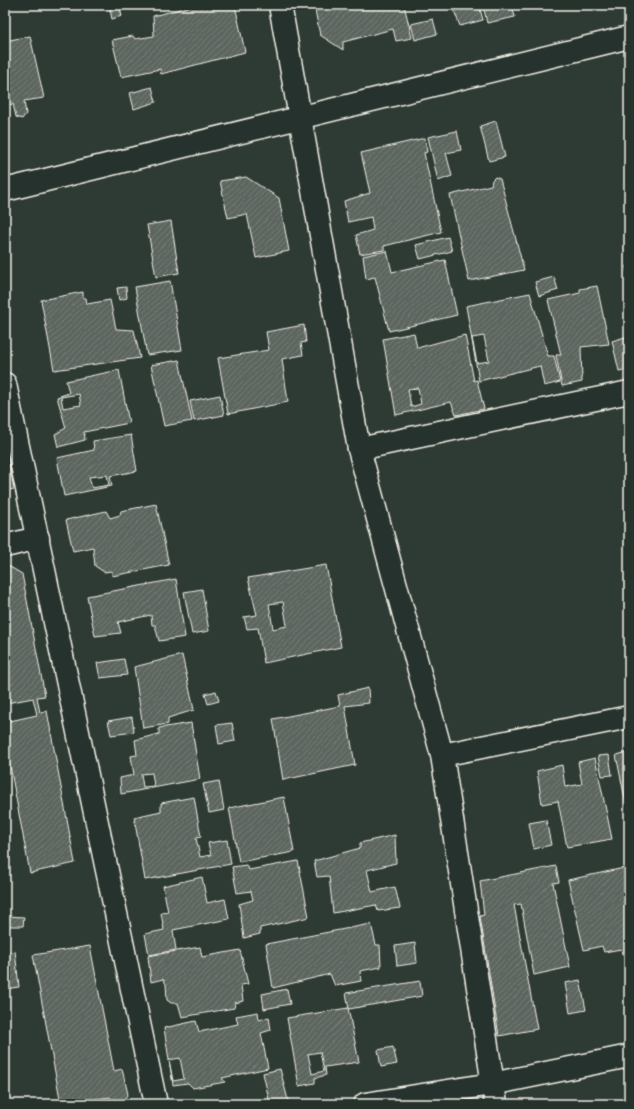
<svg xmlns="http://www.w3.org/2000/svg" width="634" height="1109" viewBox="0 0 634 1109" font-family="Kalam,sans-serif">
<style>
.building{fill:url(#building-hatch);stroke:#f4f1e8;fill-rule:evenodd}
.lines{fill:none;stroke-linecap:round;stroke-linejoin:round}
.minor-casing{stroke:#f4f1e8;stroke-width:25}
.minor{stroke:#26332d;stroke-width:22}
</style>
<defs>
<pattern id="building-hatch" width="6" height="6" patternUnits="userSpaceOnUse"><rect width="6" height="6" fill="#5c655e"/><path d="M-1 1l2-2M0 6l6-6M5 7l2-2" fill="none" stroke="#747c75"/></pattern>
</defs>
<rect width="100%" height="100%" fill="#2e3b34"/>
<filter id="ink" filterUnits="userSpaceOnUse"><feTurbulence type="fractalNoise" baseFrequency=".025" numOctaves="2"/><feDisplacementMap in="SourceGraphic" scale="8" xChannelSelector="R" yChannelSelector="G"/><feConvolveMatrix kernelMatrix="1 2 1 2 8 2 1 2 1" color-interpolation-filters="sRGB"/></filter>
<g filter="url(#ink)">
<g class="building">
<path d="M 109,5 L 119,5 L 122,16 L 112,19 Z"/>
<path d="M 196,5 L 235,5 L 245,52 L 161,74 L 160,69 L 121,77 L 112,40 L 133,36 L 135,39 L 154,36 L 153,16 Z"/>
<path d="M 314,5 L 404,5 L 412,38 L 396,41 L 393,29 L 343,42 L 343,50 L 320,35 Z"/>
<path d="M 414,5 L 426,5 L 414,8 Z"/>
<path d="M 452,5 L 479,5 L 483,20 L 460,26 Z"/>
<path d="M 483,5 L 512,5 L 515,17 L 487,23 Z"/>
<path d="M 433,19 L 437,34 L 415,40 L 411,24 Z"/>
<path d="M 30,36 L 44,98 L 24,101 L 26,114 L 22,119 L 16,117 L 13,104 L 5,106 L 5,41 Z"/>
<path d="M 152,87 L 156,102 L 134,109 L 130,93 Z"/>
<path d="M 496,121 L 505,157 L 489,161 L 480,126 Z"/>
<path d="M 457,131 L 461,150 L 446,153 L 452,176 L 438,181 L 428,137 Z"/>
<path d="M 425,138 L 427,152 L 424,153 L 441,232 L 384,246 L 384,250 L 360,254 L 356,235 L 373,230 L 371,217 L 348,222 L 344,201 L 370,193 L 361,153 Z"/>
<path d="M 246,177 L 279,198 L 289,251 L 256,258 L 247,214 L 228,218 L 220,181 Z"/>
<path d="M 495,177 L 500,179 L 524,270 L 469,281 L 450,195 L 491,185 L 492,180 Z"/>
<path d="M 171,221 L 179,273 L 156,277 L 147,225 Z"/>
<path d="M 448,237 L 452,251 L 420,259 L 416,245 Z"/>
<path d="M 387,251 L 392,272 L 445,260 L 457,315 L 389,331 L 375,277 L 366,279 L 363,256 Z"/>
<path d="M 626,266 L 629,266 L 629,281 Z"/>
<path d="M 554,277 L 558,290 L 539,296 L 535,282 Z"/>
<path d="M 170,281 L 182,350 L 147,355 L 135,287 Z"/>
<path d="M 597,286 L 609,344 L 581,347 L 582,382 L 562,386 L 556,355 L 561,355 L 548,300 L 580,293 L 580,289 Z"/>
<path d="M 126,287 L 127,298 L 119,300 L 117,288 Z"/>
<path d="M 83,292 L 83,298 L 86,298 L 87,304 L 110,300 L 116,329 L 134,330 L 140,358 L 54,370 L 41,300 Z"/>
<path d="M 530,293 L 548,356 L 554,356 L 560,382 L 544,386 L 540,366 L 479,381 L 466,306 ZM 484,336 L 489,361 L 477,363 L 472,338 Z"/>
<path d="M 304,325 L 306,342 L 301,343 L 303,355 L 282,359 L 288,402 L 228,414 L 218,358 L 269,350 L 266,332 Z"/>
<path d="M 414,333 L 417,348 L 465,335 L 474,381 L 477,380 L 484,409 L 456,415 L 451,402 L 396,415 L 383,339 ZM 418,388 L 421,404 L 411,407 L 408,389 Z"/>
<path d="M 625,337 L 629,352 L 629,369 L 619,371 L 612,341 Z"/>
<path d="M 179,360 L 192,421 L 164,426 L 151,365 Z"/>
<path d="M 119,370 L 129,423 L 84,432 L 85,440 L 58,447 L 55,434 L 66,428 L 57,397 L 69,393 L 66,381 ZM 79,394 L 81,405 L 63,408 L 61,397 Z"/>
<path d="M 220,395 L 224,415 L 194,421 L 190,401 Z"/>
<path d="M 131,435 L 137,471 L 110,476 L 112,486 L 64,496 L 57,458 L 94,450 L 93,441 ZM 107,475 L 109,485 L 92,488 L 89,477 Z"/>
<path d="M 5,441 L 14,489 L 5,491 Z"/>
<path d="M 156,504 L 169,565 L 112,576 L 112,571 L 104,572 L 95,566 L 93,547 L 73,551 L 66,520 L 106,511 L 110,518 L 120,515 L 121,511 Z"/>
<path d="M 5,564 L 22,574 L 45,696 L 37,697 L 40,713 L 47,711 L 75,863 L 30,873 L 5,739 ZM 33,698 L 37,715 L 10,721 L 7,703 Z"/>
<path d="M 326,565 L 341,647 L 264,663 L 258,628 L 247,629 L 244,617 L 257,615 L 248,578 ZM 283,602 L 287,626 L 273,629 L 269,604 Z"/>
<path d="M 176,579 L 185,637 L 159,641 L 155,625 L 152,625 L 151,615 L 118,622 L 121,633 L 95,636 L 87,596 Z"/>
<path d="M 202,589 L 209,631 L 192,634 L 184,592 Z"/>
<path d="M 182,655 L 194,710 L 168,718 L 168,724 L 143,728 L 134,667 Z"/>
<path d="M 124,659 L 127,675 L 100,678 L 97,663 Z"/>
<path d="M 368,688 L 369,703 L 345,706 L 355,765 L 283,780 L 273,719 L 340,706 L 338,695 Z"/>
<path d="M 216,691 L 219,701 L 208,704 L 205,694 Z"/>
<path d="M 132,717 L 134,732 L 111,735 L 108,721 Z"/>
<path d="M 191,723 L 200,779 L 121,794 L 120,778 L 134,775 L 131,756 L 137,755 L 135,740 L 159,734 L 159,728 ZM 152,773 L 154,786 L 143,787 L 141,774 Z"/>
<path d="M 232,723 L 235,741 L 219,744 L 216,725 Z"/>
<path d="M 629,752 L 629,818 L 616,755 Z"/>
<path d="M 609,755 L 612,775 L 602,776 L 598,756 Z"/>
<path d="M 595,758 L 612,839 L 567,847 L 558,801 L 542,804 L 537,771 L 562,765 L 565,787 L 582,784 L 578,762 Z"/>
<path d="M 219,781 L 224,810 L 209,813 L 203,784 Z"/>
<path d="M 194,797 L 201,837 L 196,838 L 200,857 L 211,855 L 208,843 L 227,840 L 231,864 L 145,880 L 134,817 L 161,811 L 161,803 Z"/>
<path d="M 284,797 L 294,852 L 239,862 L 229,808 Z"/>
<path d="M 546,820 L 551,845 L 534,849 L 529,823 Z"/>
<path d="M 395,835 L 396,863 L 367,870 L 372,892 L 395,887 L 400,908 L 378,911 L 376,905 L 333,913 L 329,876 L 317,877 L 314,861 L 360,848 L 360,843 Z"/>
<path d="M 298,861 L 309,917 L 260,928 L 260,934 L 244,938 L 239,904 L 253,900 L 251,891 L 237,893 L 232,867 L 246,865 L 249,870 Z"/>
<path d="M 556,866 L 559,882 L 553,883 L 570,967 L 534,975 L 521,904 L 514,905 L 537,1029 L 499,1036 L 480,916 L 484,915 L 480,881 Z"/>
<path d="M 629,867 L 629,953 L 622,954 L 621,949 L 604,952 L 602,946 L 584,950 L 568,880 Z"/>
<path d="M 202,877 L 207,903 L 225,899 L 229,919 L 173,930 L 176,950 L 149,955 L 145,934 L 164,930 L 161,913 L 168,912 L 163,886 Z"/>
<path d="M 5,916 L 24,917 L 23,926 L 5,926 Z"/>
<path d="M 371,924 L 376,945 L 380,945 L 381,967 L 360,971 L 361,981 L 335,986 L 330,974 L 273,988 L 266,944 Z"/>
<path d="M 415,943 L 417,963 L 397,966 L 395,946 Z"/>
<path d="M 90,946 L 114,1071 L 122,1069 L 128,1094 L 120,1104 L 114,1104 L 110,1097 L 61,1104 L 33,955 Z"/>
<path d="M 200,947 L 202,957 L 240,950 L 248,984 L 241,985 L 243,1001 L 235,1003 L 234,1008 L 182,1017 L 178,1003 L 171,1003 L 167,1000 L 166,984 L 163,979 L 151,982 L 148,956 Z"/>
<path d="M 15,951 L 19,987 L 5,989 L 5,953 Z"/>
<path d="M 580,980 L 586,1010 L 570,1013 L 565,983 Z"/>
<path d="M 420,981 L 422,996 L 349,1009 L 346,993 Z"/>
<path d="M 287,989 L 290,1004 L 264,1009 L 262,994 Z"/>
<path d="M 348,1008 L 359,1062 L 325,1067 L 326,1075 L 315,1078 L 315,1083 L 299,1086 L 287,1018 ZM 320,1052 L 324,1071 L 312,1074 L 308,1054 Z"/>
<path d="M 258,1012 L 259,1020 L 269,1017 L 271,1030 L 261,1033 L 268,1068 L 222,1078 L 225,1082 L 193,1088 L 188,1083 L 173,1085 L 164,1028 L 196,1021 L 199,1032 L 238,1024 L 236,1016 ZM 180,1058 L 184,1079 L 173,1081 L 169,1060 Z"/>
<path d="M 393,1047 L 397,1064 L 381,1067 L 378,1050 Z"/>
<path d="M 280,1069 L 289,1104 L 270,1104 L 263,1073 Z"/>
</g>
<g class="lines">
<g class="minor-casing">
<g id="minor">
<path d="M 280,5 L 359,449 L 442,755 L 496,1104"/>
<path d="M 5,190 L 629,37"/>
<path d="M 5,384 L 156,1104"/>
<path d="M 359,449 L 629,392"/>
<path d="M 5,546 L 38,538"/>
<path d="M 442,755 L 629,717"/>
<path d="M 365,1104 L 492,1084 L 629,1056"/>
</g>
</g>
<use href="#minor" class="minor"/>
</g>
</g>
<rect width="634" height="1109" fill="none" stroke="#26332d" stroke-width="20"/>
<rect x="10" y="10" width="614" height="1089" fill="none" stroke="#f4f1e8" stroke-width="1.5" filter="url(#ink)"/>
</svg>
